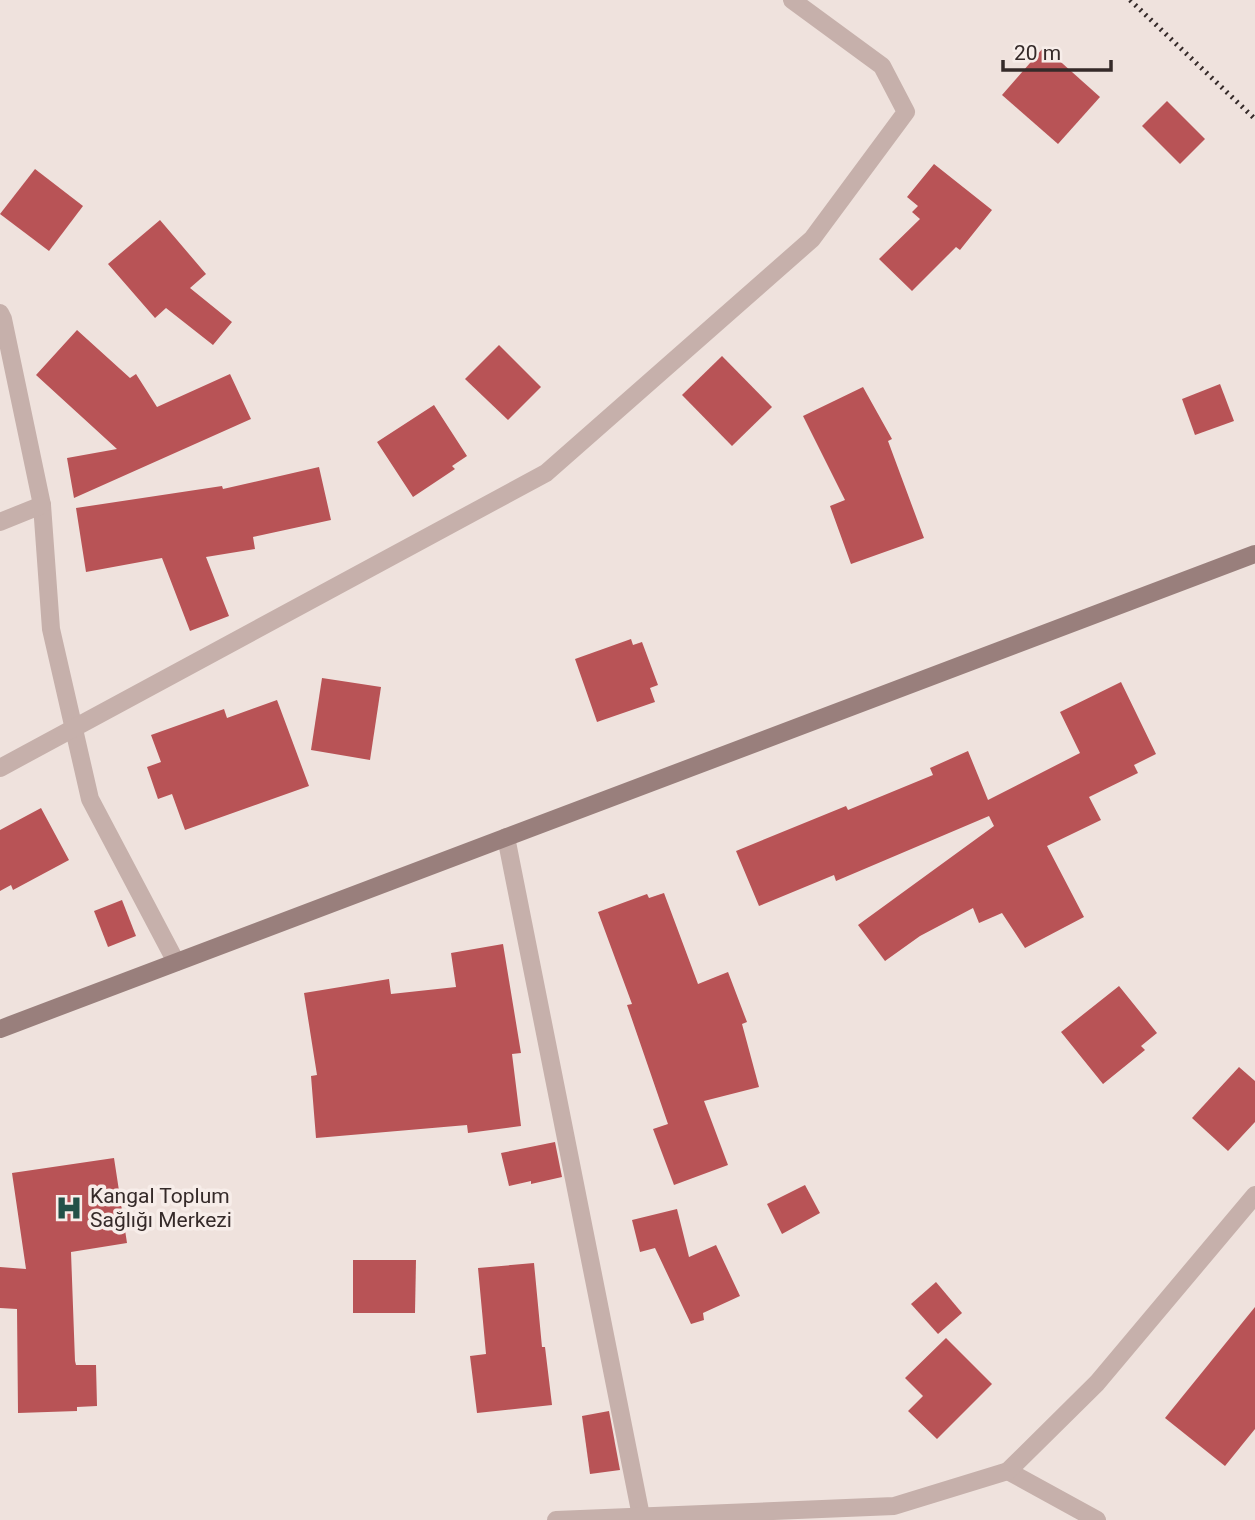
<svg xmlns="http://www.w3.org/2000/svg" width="1255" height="1520" viewBox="0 0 1255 1520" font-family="Roboto,sans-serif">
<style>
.building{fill:#b85356}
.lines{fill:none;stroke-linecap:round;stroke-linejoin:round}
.street{stroke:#c6b0ab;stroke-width:18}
.secondary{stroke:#997f7c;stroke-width:18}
.rail{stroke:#352a29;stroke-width:5;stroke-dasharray:2 5;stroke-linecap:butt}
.labels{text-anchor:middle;stroke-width:7;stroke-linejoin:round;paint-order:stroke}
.poi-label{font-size:21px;fill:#352a29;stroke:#f7ede9;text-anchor:start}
</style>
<rect width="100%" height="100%" fill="#efe2dd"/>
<g class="building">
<path d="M 1044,47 L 1100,97 L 1058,144 L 1002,95 Z"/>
<path d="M 1167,101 L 1205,139 L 1180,164 L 1142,126 Z"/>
<path d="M 934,164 L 992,210 L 960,250 L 956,247 L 912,291 L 879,259 L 920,219 L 912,212 L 918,206 L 907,197 Z"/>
<path d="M 35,169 L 83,206 L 49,251 L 0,214 Z"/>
<path d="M 160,220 L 206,274 L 190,288 L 232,322 L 213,345 L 166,308 L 155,318 L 108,264 Z"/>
<path d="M 77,330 L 130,378 L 136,374 L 157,407 L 230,374 L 251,419 L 74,498 L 67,458 L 117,449 L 36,375 Z"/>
<path d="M 499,345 L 541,387 L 508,420 L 465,379 Z"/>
<path d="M 722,356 L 772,407 L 732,446 L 682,395 Z"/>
<path d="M 1220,384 L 1234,421 L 1195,435 L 1182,399 Z"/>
<path d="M 863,387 L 892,439 L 888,441 L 924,538 L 851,564 L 830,506 L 845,500 L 803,416 Z"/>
<path d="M 434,405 L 467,456 L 452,466 L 455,469 L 413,497 L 377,442 Z"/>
<path d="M 319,467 L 331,520 L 253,537 L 255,549 L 206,557 L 229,616 L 190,631 L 162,558 L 86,572 L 76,508 L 222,486 L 223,489 Z"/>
<path d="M 631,639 L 633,645 L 642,642 L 658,685 L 650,688 L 655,702 L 597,722 L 575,659 Z"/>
<path d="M 322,678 L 381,687 L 370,760 L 311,750 Z"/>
<path d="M 1121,682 L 1156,754 L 1134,765 L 1138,773 L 1089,797 L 1101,820 L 1047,846 L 1084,917 L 1025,948 L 1002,913 L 979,923 L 973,908 L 920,936 L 885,961 L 858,925 L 994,826 L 989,816 L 836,881 L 834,875 L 759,906 L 736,851 L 846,806 L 848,810 L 933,775 L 930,768 L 968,751 L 988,800 L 1080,753 L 1060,712 Z"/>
<path d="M 277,700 L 309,786 L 185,830 L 172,794 L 158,799 L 147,767 L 161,762 L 151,735 L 224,709 L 227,718 Z"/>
<path d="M 41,808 L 69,860 L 13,890 L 11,885 L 0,891 L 0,830 Z"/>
<path d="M 664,893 L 698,984 L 728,972 L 747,1022 L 742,1024 L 759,1087 L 704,1101 L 728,1165 L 674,1185 L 653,1129 L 668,1124 L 627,1005 L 632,1004 L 598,912 L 647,894 L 649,898 Z"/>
<path d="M 122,900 L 136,936 L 108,947 L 94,911 Z"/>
<path d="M 503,944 L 521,1053 L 512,1054 L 521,1126 L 468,1133 L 467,1125 L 316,1138 L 311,1076 L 317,1075 L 304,993 L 389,979 L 391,994 L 456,987 L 451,953 Z"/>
<path d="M 1119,986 L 1157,1033 L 1141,1046 L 1145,1050 L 1103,1084 L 1061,1032 Z"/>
<path d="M 1239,1067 L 1255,1081 L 1255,1122 L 1228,1151 L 1192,1118 Z"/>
<path d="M 555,1142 L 562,1177 L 531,1184 L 531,1181 L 509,1186 L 501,1153 Z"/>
<path d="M 114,1158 L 127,1243 L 71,1252 L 75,1361 L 76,1365 L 96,1365 L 97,1406 L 77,1407 L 77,1411 L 18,1413 L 17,1309 L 0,1308 L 0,1267 L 26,1269 L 12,1173 Z"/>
<path d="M 805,1185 L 820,1213 L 782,1234 L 767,1204 Z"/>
<path d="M 677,1209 L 689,1257 L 716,1245 L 740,1296 L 703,1313 L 704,1320 L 691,1324 L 655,1248 L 640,1252 L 632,1220 Z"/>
<path d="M 353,1260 L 416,1260 L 415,1313 L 353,1313 Z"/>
<path d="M 534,1263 L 542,1347 L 545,1347 L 552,1405 L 477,1413 L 470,1356 L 486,1354 L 478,1268 Z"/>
<path d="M 936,1282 L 962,1313 L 938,1334 L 911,1304 Z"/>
<path d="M 1255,1307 L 1255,1429 L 1225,1466 L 1165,1418 Z"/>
<path d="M 946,1338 L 992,1384 L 937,1439 L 908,1411 L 923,1396 L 905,1378 Z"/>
<path d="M 609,1411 L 620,1470 L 590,1474 L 582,1416 Z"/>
</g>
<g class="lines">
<g class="street">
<path d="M 0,313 L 3,319 L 42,505 L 51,629 L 90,799 L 176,962"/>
<path d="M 0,522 L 42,505"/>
<path d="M 0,768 L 546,473 L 812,239 L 906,112 L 882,66 L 792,0"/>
<path d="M 506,837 L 641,1516"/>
<path d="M 1008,1471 L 1097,1520"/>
<path d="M 556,1520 L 894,1506 L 1008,1471 L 1097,1383 L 1255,1195"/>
</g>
<path class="secondary" d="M 0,1029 L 1255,554"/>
<path class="rail" d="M 1130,0 L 1255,119"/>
</g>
<defs>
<g id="hospital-bare" transform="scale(2.1)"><path d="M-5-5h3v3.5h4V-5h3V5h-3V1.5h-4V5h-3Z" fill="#235148" stroke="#f7ede9" stroke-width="2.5" paint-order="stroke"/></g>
</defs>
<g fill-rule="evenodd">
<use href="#hospital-bare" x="69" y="1208"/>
</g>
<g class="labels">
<g class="poi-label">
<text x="90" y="1203">Kangal Toplum<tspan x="90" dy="24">Sağlığı Merkezi</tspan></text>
</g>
</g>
<path d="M1003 60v10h108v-10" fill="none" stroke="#352a29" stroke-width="3.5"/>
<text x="1014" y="60" font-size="21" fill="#352a29" stroke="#f7ede9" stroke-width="5" paint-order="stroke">20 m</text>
</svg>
